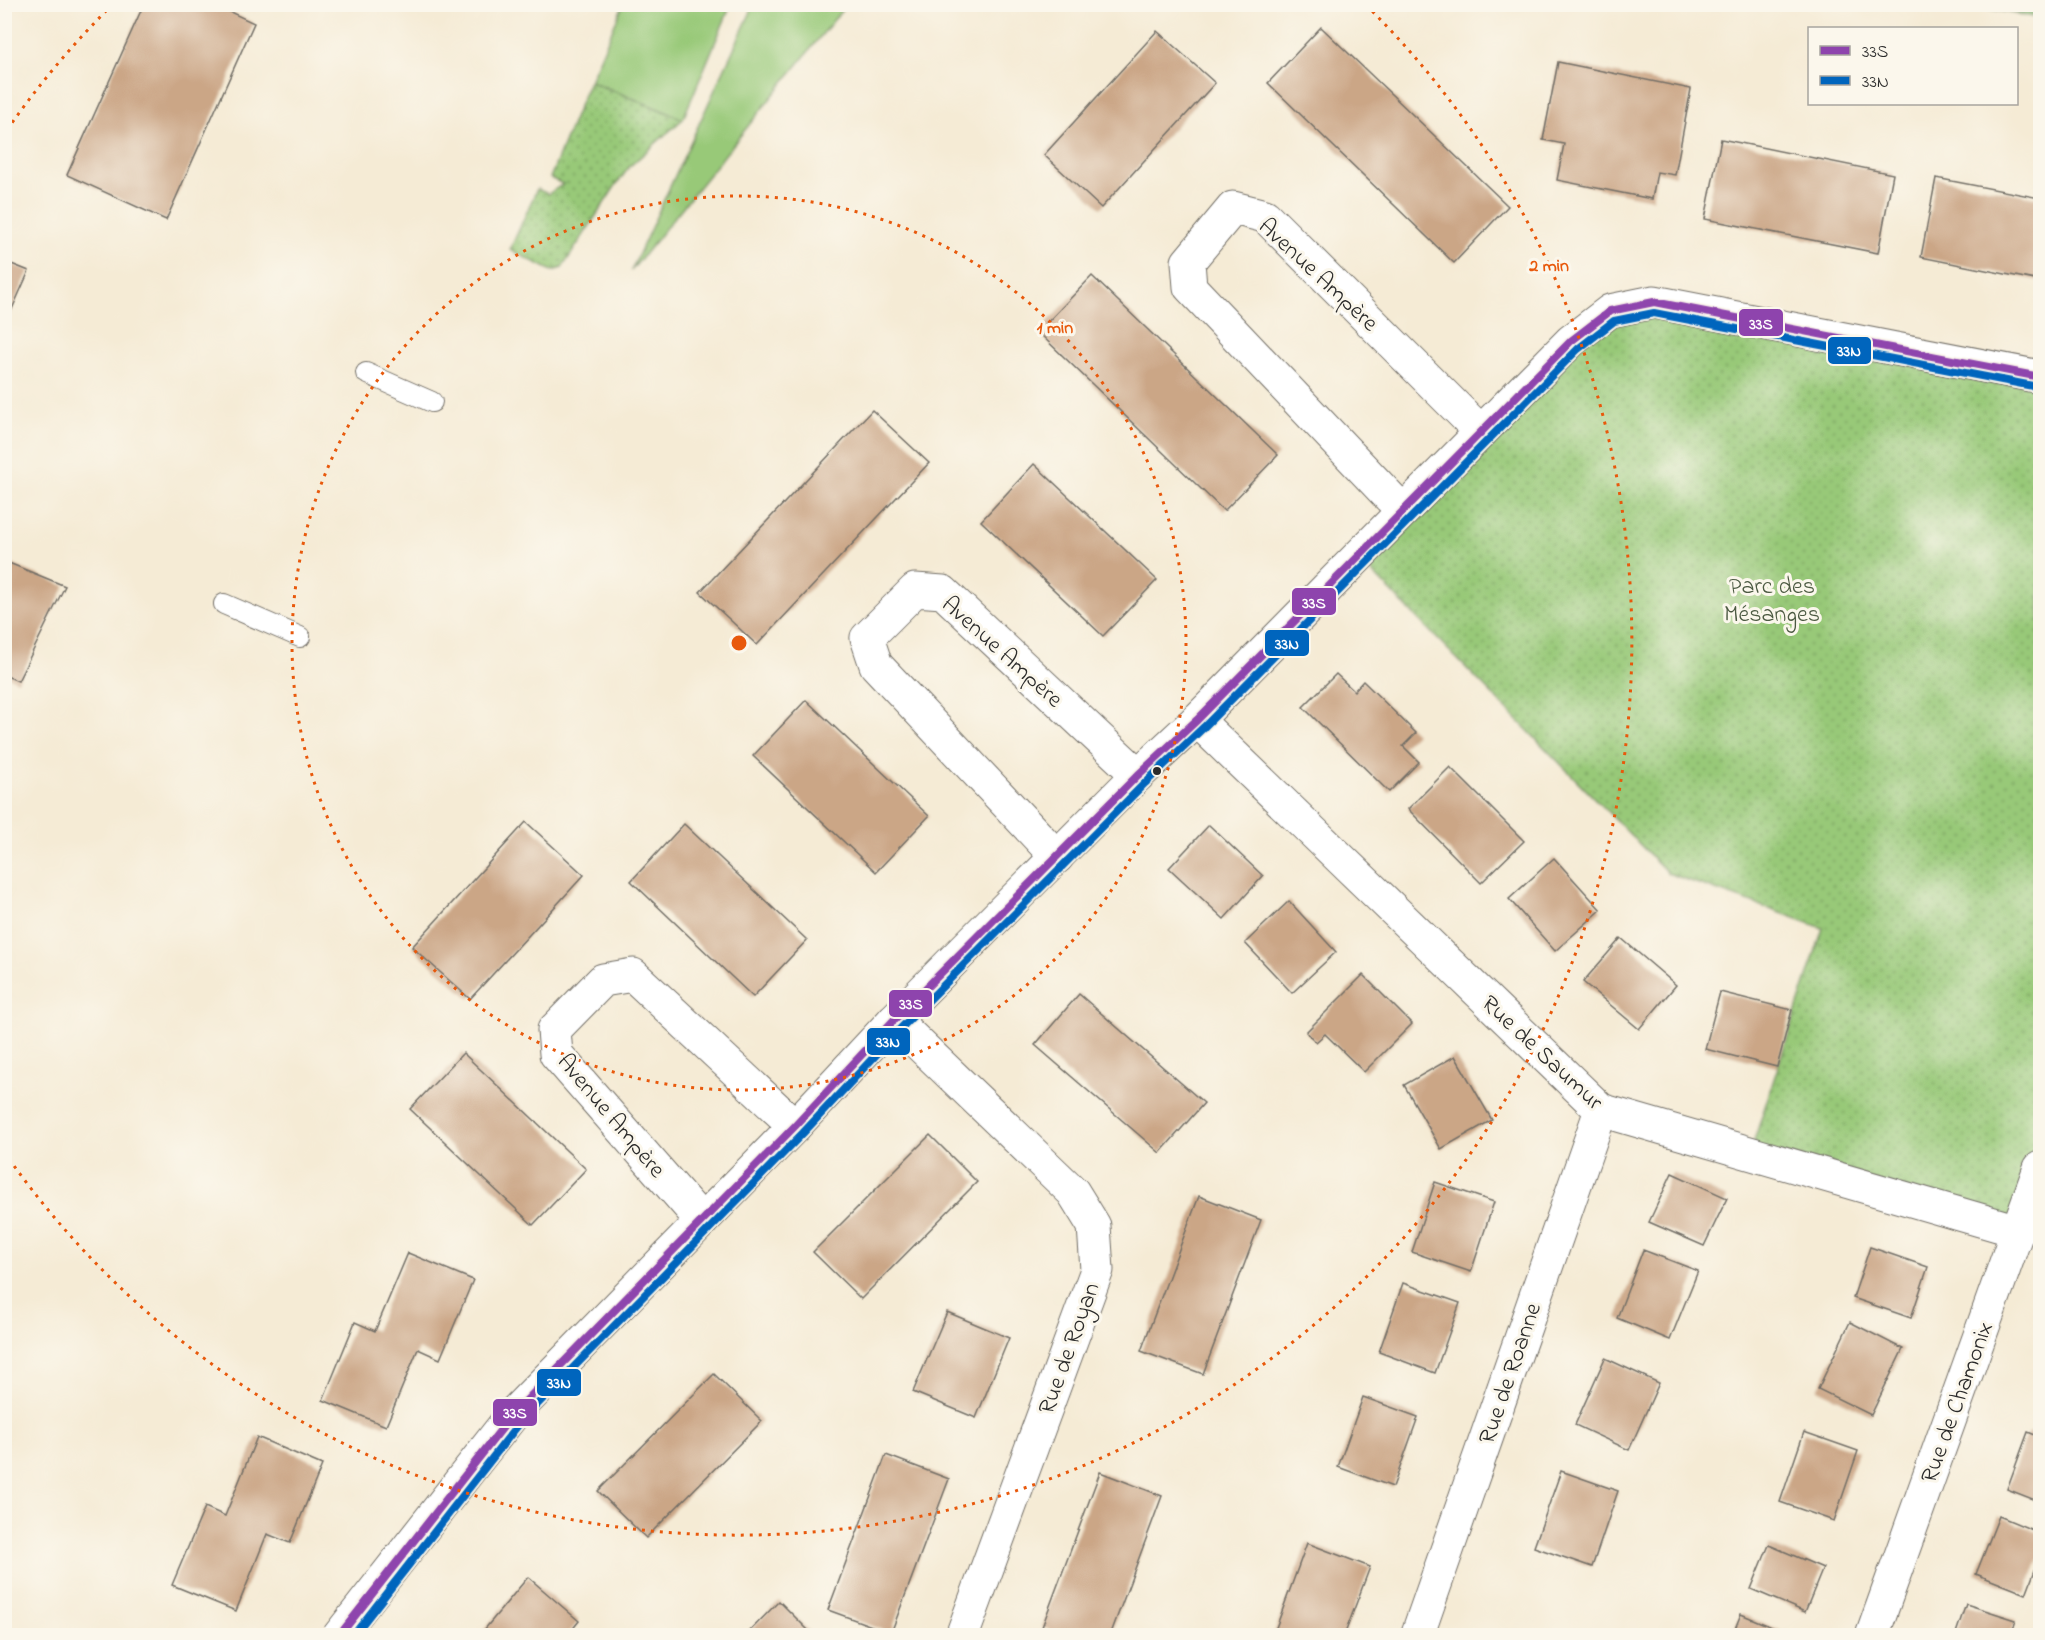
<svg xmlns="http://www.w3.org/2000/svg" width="2045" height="1640" viewBox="0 0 2045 1640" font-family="'Indie Flower',sans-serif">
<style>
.green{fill:#98c978;stroke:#627a52;stroke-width:1.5}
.forest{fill:url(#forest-firs);stroke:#526c4a;stroke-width:1.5}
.park{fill:url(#park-dots);stroke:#627a52;stroke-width:1.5}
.building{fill:#cba686}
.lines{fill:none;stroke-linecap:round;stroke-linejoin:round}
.lane-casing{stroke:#726e66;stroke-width:22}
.street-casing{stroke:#726e66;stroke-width:35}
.lane{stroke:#fff;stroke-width:20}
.street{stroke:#fff;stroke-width:33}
.bus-1-casing{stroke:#fbf7ec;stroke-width:12}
.bus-2-casing{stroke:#fbf7ec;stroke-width:12}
.bus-1{stroke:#8e44ad;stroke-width:8}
.bus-2{stroke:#0065bd;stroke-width:8}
.ring{fill:none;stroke:#e8590c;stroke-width:3;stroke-dasharray:3 6}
.bus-dot{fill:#2b2b2b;stroke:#fbf7ec;stroke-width:2}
.labels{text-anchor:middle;stroke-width:6;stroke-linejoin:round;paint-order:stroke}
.street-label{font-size:24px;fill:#2b2b2b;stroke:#fbf7ec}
.park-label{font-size:24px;fill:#4c5a42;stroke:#fbf7ec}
.centre{fill:#e8590c;stroke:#fbf7ec;stroke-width:3}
.ring-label{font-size:18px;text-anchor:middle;font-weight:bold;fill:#e8590c;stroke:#fbf7ec;stroke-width:6;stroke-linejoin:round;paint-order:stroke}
.line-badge{stroke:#fbf7ec;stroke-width:2}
.badge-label{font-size:16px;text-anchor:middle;font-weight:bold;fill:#fff}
</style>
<defs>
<pattern id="forest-firs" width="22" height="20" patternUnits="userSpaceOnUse" patternTransform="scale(1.5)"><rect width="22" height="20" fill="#7aad68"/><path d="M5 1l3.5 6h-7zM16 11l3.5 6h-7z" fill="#648d56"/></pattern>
<pattern id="park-dots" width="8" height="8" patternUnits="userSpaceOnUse" patternTransform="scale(1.5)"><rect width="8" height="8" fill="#98c978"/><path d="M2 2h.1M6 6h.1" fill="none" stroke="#7ca363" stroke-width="1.8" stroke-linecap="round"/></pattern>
</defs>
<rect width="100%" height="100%" fill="#fbf7ec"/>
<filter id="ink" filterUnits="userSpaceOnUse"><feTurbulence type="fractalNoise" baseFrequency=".0167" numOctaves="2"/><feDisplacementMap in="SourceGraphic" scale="12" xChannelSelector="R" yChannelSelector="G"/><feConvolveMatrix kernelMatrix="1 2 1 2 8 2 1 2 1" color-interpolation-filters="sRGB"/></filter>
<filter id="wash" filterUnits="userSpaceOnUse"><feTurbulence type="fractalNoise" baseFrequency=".008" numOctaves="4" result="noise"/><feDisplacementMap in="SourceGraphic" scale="24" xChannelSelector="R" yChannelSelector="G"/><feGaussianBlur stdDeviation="1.35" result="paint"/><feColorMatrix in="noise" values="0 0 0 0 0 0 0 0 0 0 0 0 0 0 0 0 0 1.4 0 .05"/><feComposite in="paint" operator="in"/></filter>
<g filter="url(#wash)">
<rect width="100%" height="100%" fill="#f5ebd5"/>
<g class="green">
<path d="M 623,5 L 731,5 L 683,119 L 590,81 Z"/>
<path d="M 754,5 L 846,5 L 631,271 Z"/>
</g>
<path class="forest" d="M 1968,5 L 2040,5 L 2040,18 Z"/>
<g class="park">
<path d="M 589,81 L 683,119 L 630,166 L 616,185 L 562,268 L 552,271 L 510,250 L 537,189 L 548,194 L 563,184 L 550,178 Z"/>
<path d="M 1610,311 L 2040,377 L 2040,1168 L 2018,1231 L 1750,1153 L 1823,928 L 1668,873 L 1357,557 Z"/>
</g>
<g id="blocks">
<g class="building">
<path d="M 4,4 L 13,4 L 5,24 L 4,24 Z"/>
<path d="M 144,4 L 213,4 L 254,23 L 166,220 L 67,175 Z"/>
<path d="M 1321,27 L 1508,206 L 1454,263 L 1268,83 Z"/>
<path d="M 1157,31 L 1215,83 L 1101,208 L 1044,155 Z"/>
<path d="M 1558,62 L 1691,89 L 1675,175 L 1657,172 L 1652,199 L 1557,180 L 1564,144 L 1543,140 Z"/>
<path d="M 1721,139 L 1893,174 L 1878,253 L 1705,219 Z"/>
<path d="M 1936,178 L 2040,198 L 2040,281 L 1921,257 Z"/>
<path d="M 4,261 L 29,271 L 4,327 Z"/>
<path d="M 1092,276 L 1278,455 L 1224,511 L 1038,332 Z"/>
<path d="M 872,410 L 929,463 L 757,645 L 700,592 Z"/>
<path d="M 1034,464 L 1157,580 L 1103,636 L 981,521 Z"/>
<path d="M 4,561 L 65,586 L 18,681 L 4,675 Z"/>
<path d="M 1336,674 L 1354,691 L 1363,681 L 1416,733 L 1403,746 L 1419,762 L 1389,792 L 1303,707 Z"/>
<path d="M 806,700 L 929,816 L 876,872 L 753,756 Z"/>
<path d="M 1450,767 L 1524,841 L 1481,883 L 1408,809 Z"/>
<path d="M 526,822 L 584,875 L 470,999 L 412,947 Z"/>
<path d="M 684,824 L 807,940 L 753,997 L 631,881 Z"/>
<path d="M 1209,825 L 1263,876 L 1224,919 L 1169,868 Z"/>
<path d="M 1554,858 L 1601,910 L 1555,951 L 1509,899 Z"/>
<path d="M 1289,901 L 1336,952 L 1292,993 L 1245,943 Z"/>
<path d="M 1621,938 L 1676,985 L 1639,1029 L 1583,982 Z"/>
<path d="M 1363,975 L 1412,1024 L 1364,1072 L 1325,1034 L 1316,1042 L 1306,1032 Z"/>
<path d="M 1720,992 L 1792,1010 L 1777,1067 L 1705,1049 Z"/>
<path d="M 1079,994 L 1204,1103 L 1160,1153 L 1035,1045 Z"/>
<path d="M 463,1053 L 586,1169 L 533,1225 L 410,1109 Z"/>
<path d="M 1455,1056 L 1492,1120 L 1441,1149 L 1404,1085 Z"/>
<path d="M 930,1135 L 977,1182 L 861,1299 L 813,1252 Z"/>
<path d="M 1672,1173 L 1727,1198 L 1704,1246 L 1649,1222 Z"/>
<path d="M 1435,1182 L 1494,1202 L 1471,1272 L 1412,1252 Z"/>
<path d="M 1199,1196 L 1261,1220 L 1203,1374 L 1141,1351 Z"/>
<path d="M 1870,1247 L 1928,1267 L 1911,1318 L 1853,1298 Z"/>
<path d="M 1643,1250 L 1698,1271 L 1670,1340 L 1617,1318 Z"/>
<path d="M 408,1253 L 473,1280 L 440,1359 L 418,1349 L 386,1426 L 323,1400 L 355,1322 L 375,1331 Z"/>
<path d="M 1403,1283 L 1460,1303 L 1435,1373 L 1379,1352 Z"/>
<path d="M 947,1312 L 1009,1338 L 976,1418 L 913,1392 Z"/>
<path d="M 1850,1322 L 1903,1349 L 1871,1415 L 1818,1389 Z"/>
<path d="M 1605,1358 L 1659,1383 L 1629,1450 L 1575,1425 Z"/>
<path d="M 714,1374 L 762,1421 L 646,1538 L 598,1491 Z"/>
<path d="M 1363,1397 L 1418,1417 L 1393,1487 L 1338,1467 Z"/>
<path d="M 1804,1432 L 1858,1451 L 1834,1521 L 1780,1502 Z"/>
<path d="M 2028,1432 L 2040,1437 L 2040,1502 L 2007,1489 Z"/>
<path d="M 257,1437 L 322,1465 L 290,1543 L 267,1534 L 236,1611 L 172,1585 L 205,1507 L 225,1516 Z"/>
<path d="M 886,1455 L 949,1479 L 891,1633 L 828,1610 Z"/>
<path d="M 1561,1471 L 1618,1491 L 1592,1567 L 1534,1547 Z"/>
<path d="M 1100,1472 L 1162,1496 L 1110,1636 L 1064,1636 L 1042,1627 Z"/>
<path d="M 1999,1516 L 2040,1533 L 2040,1557 L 2026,1594 L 1976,1574 Z"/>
<path d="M 1307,1543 L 1370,1567 L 1344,1636 L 1273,1636 Z"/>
<path d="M 1769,1545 L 1823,1568 L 1805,1612 L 1751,1589 Z"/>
<path d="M 528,1577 L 579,1621 L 567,1636 L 479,1636 Z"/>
<path d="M 779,1601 L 814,1636 L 745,1636 Z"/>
<path d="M 1966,1604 L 2016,1620 L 2011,1636 L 1955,1636 Z"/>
<path d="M 1741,1614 L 1791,1635 L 1791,1636 L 1732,1636 Z"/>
</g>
</g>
</g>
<g filter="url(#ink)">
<use href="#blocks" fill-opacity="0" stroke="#726e66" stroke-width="1.5"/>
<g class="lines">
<g class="lane-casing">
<g id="lane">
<path d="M 366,373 L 432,402"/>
<path d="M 224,604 L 300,637"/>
</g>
</g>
<g class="street-casing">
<g id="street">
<path d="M 1403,511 L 1190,287 L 1188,262 L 1233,208 L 1265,216 L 1481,432"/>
<path d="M 1197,720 L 1601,1110 L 2018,1231"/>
<path d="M 1057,857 L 876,665 L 867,638 L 915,590 L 943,592 L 1138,775"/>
<path d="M 894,1020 L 1073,1192 L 1094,1226 L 1097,1270 L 962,1636"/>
<path d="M 702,1221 L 556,1054 L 554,1030 L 603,980 L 633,975 L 795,1126"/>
<path d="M 339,1636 L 514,1413 L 795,1126 L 894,1020 L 1138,775 L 1197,720 L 1571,341 L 1610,311 L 1654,302 L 2040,377"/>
<path d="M 1417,1636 L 1601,1110"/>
<path d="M 1872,1636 L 2040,1168"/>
</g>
</g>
<use href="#lane" class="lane"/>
<use href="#street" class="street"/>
<g class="bus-1-casing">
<path id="bus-1" d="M 339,1636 L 514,1413 L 795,1126 L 894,1020 L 1138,775 L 1197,720 L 1571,341 L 1610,311 L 1654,302 L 2040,377"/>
</g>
<g class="bus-2-casing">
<path id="bus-2" d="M 353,1636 L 522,1420 L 803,1133 L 902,1027 L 1145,783 L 1204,727 L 1578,349 L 1614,321 L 1654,313 L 2038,387"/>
</g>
<use href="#bus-1" class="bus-1"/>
<use href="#bus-2" class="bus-2"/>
</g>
</g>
<g class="ring">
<circle cx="739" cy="643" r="447"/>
<path d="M7 130A894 894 0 0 1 112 5M1366 5A894 894 0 1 1 7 1156"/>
</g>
<circle class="bus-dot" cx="1157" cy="771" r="5"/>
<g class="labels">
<g class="street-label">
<text transform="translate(1319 274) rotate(43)" y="8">Avenue Ampère</text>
<text transform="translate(1003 651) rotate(42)" y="8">Avenue Ampère</text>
<text transform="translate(1543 1052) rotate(43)" y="8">Rue de Saumur</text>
<text transform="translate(612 1115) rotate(50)" y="8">Avenue Ampère</text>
<text transform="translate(1068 1348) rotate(-70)" y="8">Rue de Royan</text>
<text transform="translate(1509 1373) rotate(-71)" y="8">Rue de Roanne</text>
<text transform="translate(1956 1402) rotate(-70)" y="8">Rue de Chamonix</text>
</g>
<g class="park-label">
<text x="1772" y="593">Parc des<tspan x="1772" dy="28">Mésanges</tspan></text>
</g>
</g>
<circle cx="739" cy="643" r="9" class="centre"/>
<g class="ring-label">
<text x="1549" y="271">2 min</text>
<text x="1055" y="333">1 min</text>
</g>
<g class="line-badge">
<rect x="1738" y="308" width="46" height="29" rx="6" fill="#8e44ad"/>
<rect x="1827" y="336" width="45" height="29" rx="6" fill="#0065bd"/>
<rect x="1291" y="587" width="46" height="29" rx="6" fill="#8e44ad"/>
<rect x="1264" y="629" width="46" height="28" rx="6" fill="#0065bd"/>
<rect x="888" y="989" width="45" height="29" rx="6" fill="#8e44ad"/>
<rect x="866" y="1027" width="45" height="29" rx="6" fill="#0065bd"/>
<rect x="536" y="1368" width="46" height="29" rx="6" fill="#0065bd"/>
<rect x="492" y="1398" width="46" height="29" rx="6" fill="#8e44ad"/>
</g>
<g class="badge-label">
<text x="1761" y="329">33S</text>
<text x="1849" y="356">33N</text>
<text x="1314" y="608">33S</text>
<text x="1287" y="649">33N</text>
<text x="911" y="1009">33S</text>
<text x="888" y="1047">33N</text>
<text x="559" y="1388">33N</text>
<text x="515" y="1418">33S</text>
</g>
<rect width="2045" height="1640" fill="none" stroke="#fbf7ec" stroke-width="24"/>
<rect x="1808" y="27" width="210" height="78" fill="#fbf7ec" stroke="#a8a59f" stroke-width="1.5"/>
<rect x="1820" y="46" width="30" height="9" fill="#8e44ad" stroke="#a8a59f" stroke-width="1.5"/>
<text x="1862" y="57" font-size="18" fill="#2b2b2b">33S</text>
<rect x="1820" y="76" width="30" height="9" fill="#0065bd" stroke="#a8a59f" stroke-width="1.5"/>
<text x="1862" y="87" font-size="18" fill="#2b2b2b">33N</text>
</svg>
